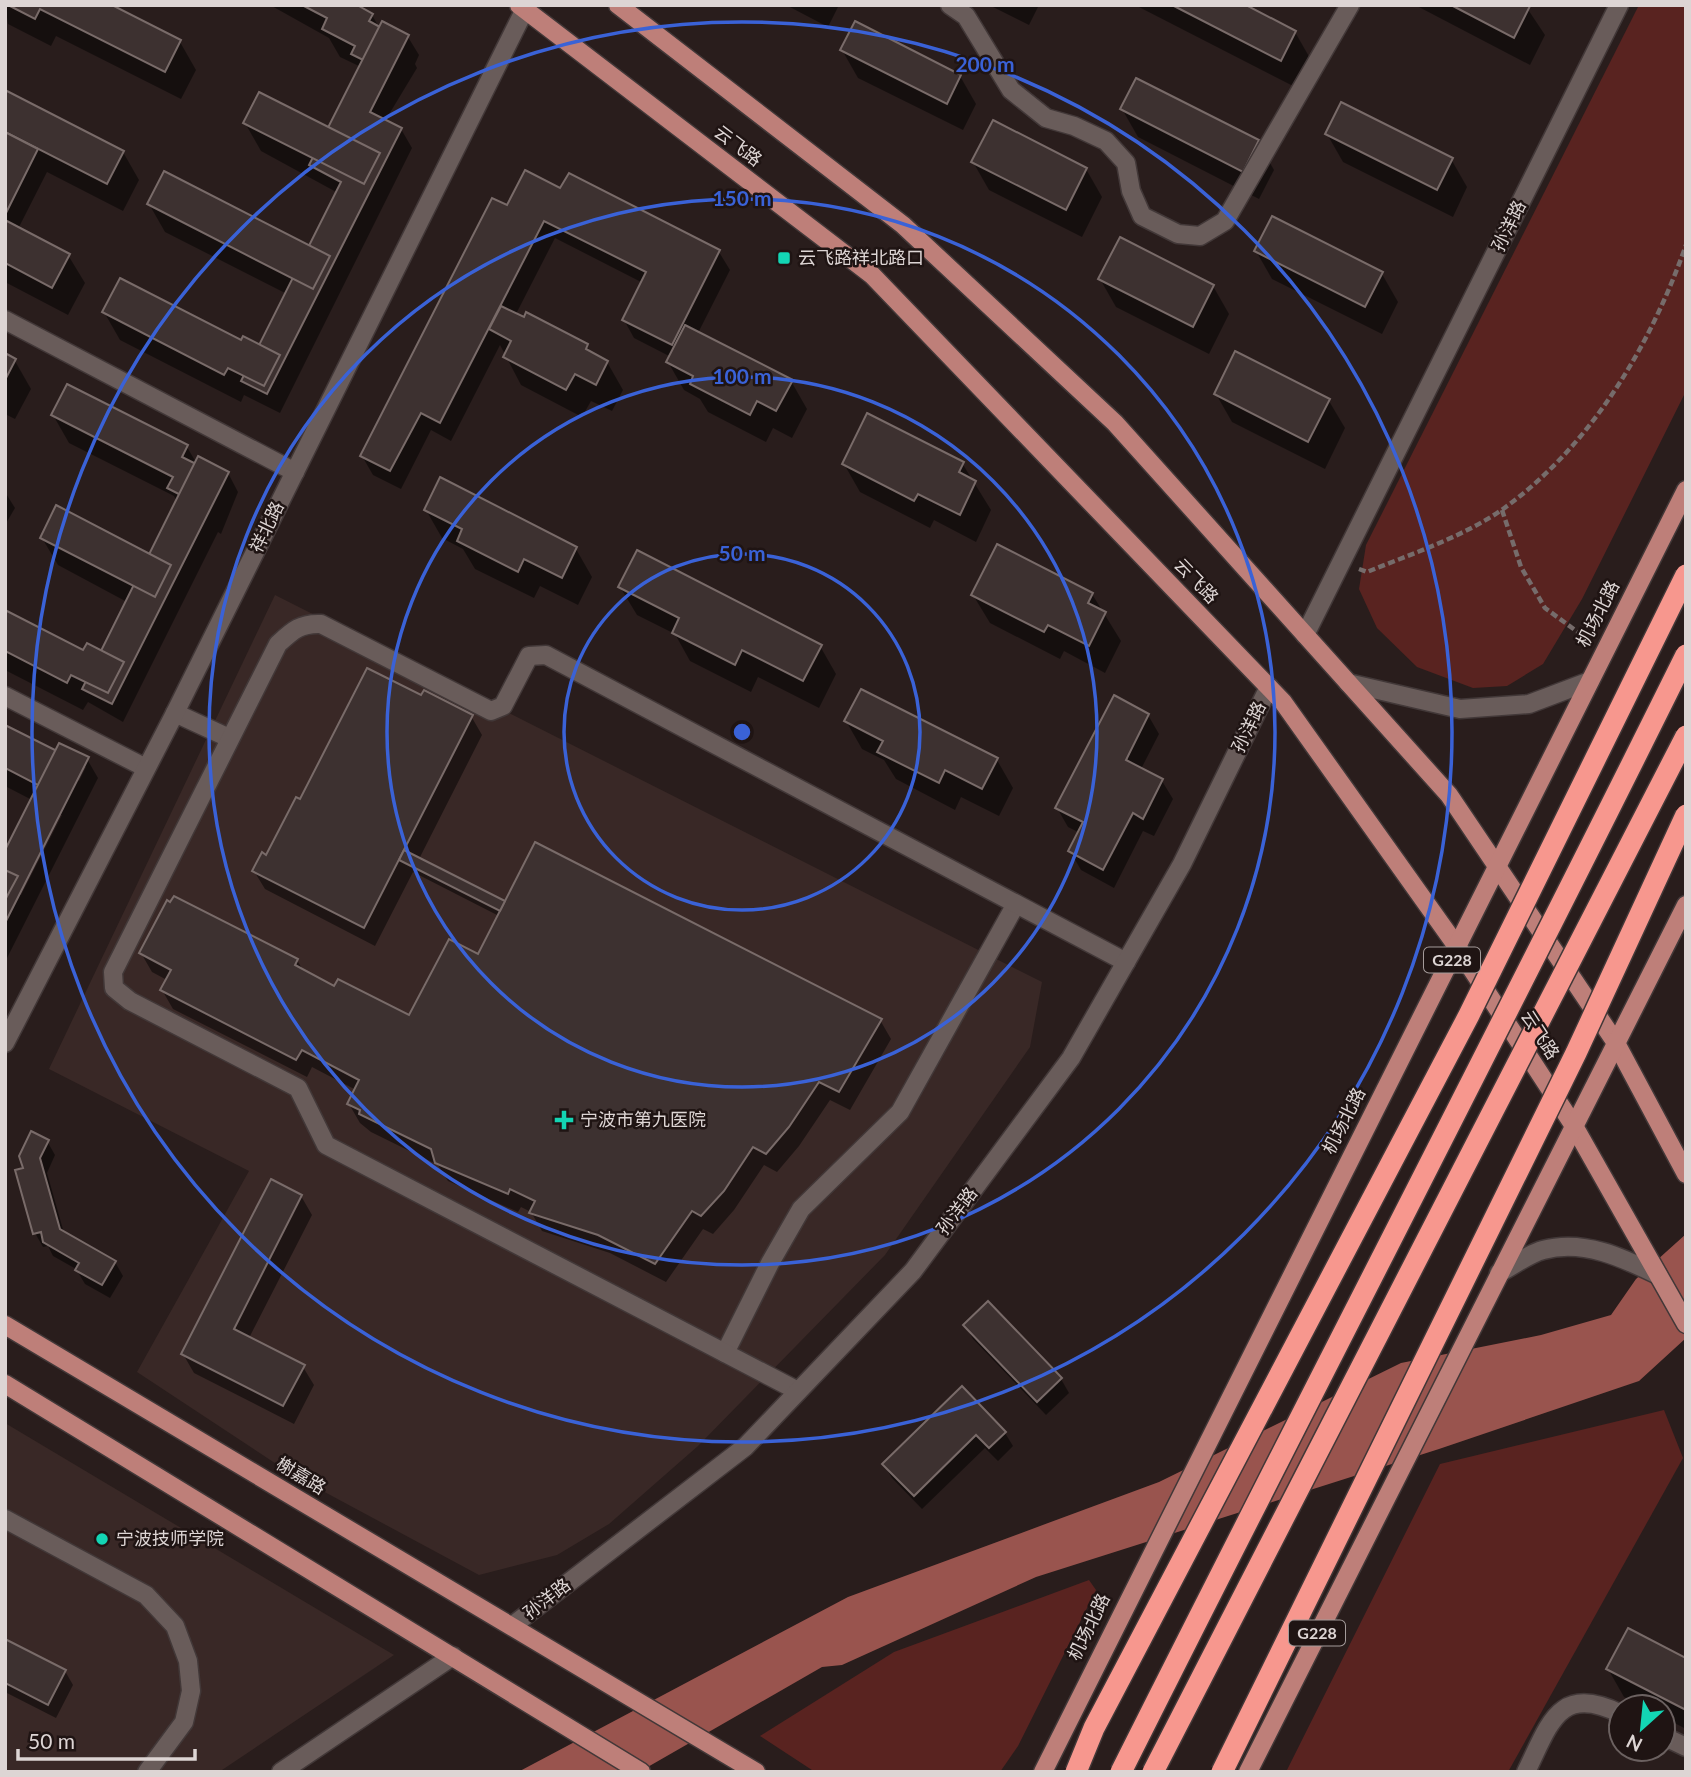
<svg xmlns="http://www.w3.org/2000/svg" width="1691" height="1777" viewBox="0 0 1691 1777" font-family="Lato,'Noto Sans SC',sans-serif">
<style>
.built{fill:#392826}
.green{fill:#592320}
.water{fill:#99544e}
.shadow{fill:#0007;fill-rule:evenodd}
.building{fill:#3d3130;stroke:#796b69;stroke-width:2}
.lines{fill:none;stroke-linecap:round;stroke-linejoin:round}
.minor-casing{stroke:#423838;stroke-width:21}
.major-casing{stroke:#423838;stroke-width:21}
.path{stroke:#766c6b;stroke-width:4.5;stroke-dasharray:7 3.5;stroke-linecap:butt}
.minor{stroke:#695c5a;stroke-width:18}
.major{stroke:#be7f79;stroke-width:18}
.highway-bridge-casing{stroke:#423838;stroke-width:24;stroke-linecap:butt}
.highway-bridge{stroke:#f7978e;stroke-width:21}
.ring{fill:none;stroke:#3a62d7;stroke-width:3.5}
.poi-dot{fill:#13d5b4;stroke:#1f1413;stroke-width:2.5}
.labels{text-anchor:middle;stroke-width:5;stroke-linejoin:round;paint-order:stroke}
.shield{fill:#1f1413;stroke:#a49b9a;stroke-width:2}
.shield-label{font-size:16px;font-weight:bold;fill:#ddd5d4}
.street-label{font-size:18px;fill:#ddd5d4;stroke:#1f1413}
.poi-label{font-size:18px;fill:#ddd5d4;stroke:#1f1413;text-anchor:start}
.centre{fill:#3a62d7;stroke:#1f1413;stroke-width:3.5}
.ring-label{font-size:21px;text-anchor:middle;font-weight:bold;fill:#3a62d7;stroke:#1f1413;stroke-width:5;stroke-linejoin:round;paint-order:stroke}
</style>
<rect width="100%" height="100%" fill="#291d1c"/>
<g class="built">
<path d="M 275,595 L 1042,982 L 1030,1047 L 885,1255 L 698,1446 L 609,1524 L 557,1555 L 479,1575 L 293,1475 L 137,1372 L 249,1171 L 49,1069 Z"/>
<path d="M 5,1423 L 394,1655 L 219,1772 L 5,1772 Z"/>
</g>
<g class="green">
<path d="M 1639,5 L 1686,5 L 1686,391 L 1582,599 L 1543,664 L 1507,686 L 1473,688 L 1417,667 L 1377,628 L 1359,589 L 1366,545 Z"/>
<path d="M 1664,1410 L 1683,1458 L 1508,1772 L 1286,1772 L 1440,1464 Z"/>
<path d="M 1089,1580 L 1096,1590 L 1018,1746 L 1000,1772 L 815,1772 L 760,1736 L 894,1652 Z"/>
</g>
<path class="water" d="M 1686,1234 L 1686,1338 L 1639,1381 L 1439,1449 L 1036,1577 L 842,1665 L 822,1667 L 639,1772 L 518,1772 L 848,1597 L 1159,1482 L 1401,1363 L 1541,1335 L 1611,1315 L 1636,1279 Z"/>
<g class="shadow">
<path d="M 5,5 L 108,5 L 180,42 L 196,70 L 181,99 L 56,36 L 51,46 L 8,24 Z"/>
<path d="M 270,5 L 353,5 L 372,15 L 380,29 L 408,37 L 419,55 L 415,64 L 417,68 L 385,121 L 401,129 L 412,148 L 280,413 L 244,395 L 241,402 L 120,340 L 104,312 L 260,346 L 287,294 L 165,232 L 149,204 L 313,250 L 338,193 L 261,151 L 245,123 L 329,129 L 361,67 L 340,57 L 329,38 Z"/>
<path d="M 786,5 L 839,5 L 828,27 Z"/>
<path d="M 989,5 L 1039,5 L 1029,25 Z"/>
<path d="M 1135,5 L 1242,5 L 1295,32 L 1311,60 L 1297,88 Z"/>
<path d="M 1415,5 L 1525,5 L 1545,35 L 1530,65 Z"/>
<path d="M 842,50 L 960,76 L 976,104 L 963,130 L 858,78 Z"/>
<path d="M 5,92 L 123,152 L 139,180 L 123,211 L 47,172 L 18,229 L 68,255 L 85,283 L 68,315 L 5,282 Z"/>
<path d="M 1122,109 L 1258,142 L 1274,170 L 1259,199 L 1138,137 Z"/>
<path d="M 1327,134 L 1451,159 L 1467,187 L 1453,217 L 1343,162 Z"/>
<path d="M 973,162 L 1086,169 L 1102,197 L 1082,237 L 989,190 Z"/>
<path d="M 561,190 L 719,252 L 730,270 L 698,333 L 791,381 L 807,409 L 792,438 L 773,428 L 766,442 L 708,412 L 700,399 L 684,390 L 668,362 L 671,357 L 634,338 L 624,320 L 643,283 L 555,238 L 516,314 L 587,346 L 592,354 L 607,362 L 623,390 L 612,411 L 591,401 L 582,417 L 521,385 L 500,345 L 451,441 L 431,430 L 401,489 L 373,475 L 362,456 L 508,208 Z"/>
<path d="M 1256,251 L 1382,274 L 1398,302 L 1382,334 L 1272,279 Z"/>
<path d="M 1100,279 L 1213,286 L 1229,314 L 1209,354 L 1116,307 Z"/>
<path d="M 5,355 L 15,361 L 31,389 L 15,419 L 5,414 Z"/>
<path d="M 1216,394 L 1329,401 L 1345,428 L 1325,469 L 1232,422 Z"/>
<path d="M 53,415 L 187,447 L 197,464 L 228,473 L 238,492 L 221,534 L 218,532 L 123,722 L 88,702 L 83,710 L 5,670 L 5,612 L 84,652 L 102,653 L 127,602 L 58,565 L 42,538 L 150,556 L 177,502 L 174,496 L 69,443 Z"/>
<path d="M 962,463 L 991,510 L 976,542 L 934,520 L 930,528 L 860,492 L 844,464 Z"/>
<path d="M 5,492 L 15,508 L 5,525 Z"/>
<path d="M 426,510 L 576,549 L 592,577 L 578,605 L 540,586 L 534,598 L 475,569 L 463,549 L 442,538 Z"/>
<path d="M 620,587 L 820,646 L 836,674 L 819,708 L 758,677 L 751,692 L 690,661 L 675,634 L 637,615 Z"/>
<path d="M 1092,594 L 1121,641 L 1105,673 L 1064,651 L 1060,659 L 990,623 L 973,595 Z"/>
<path d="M 422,698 L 471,716 L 482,735 L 419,859 L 506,904 L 880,1020 L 891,1039 L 850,1110 L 830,1100 L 799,1146 L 777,1172 L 764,1165 L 734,1210 L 713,1234 L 703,1229 L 666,1282 L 610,1253 L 542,1231 L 531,1212 L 521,1207 L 518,1212 L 448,1181 L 438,1165 L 371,1132 L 360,1123 L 349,1104 L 356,1090 L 312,1067 L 307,1077 L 173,1009 L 162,990 L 167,980 L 152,972 L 141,953 L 297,960 L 304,972 L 335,989 L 410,1017 L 479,956 L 499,916 L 413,872 L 375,946 L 265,889 L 254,871 L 267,857 L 301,802 Z"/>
<path d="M 1148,715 L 1159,734 L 1141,769 L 1162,781 L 1173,799 L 1154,836 L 1143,831 L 1114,888 L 1081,870 L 1070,851 L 1080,833 L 1068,827 L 1057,808 Z"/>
<path d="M 846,721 L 997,760 L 1013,788 L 999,816 L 961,797 L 955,810 L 896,779 L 884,760 L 862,749 Z"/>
<path d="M 5,727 L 56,753 L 87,759 L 98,778 L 5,962 L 5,854 L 32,800 L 5,786 ZM 82,767 L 86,767 L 79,781 L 76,779 ZM 58,815 L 62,815 L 21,895 L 18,894 Z"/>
<path d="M 47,1141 L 55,1155 L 47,1173 L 64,1233 L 115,1262 L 123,1276 L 110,1298 L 85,1284 L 76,1269 L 53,1256 L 48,1246 L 43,1247 L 35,1233 L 25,1169 Z"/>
<path d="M 301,1196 L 312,1215 L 249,1338 L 303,1367 L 314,1385 L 294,1424 L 194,1373 L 183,1354 Z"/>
<path d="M 988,1304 L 1061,1379 L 1069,1393 L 1046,1415 L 973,1339 L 965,1325 Z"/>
<path d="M 962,1389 L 1005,1433 L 1013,1446 L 998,1461 L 985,1448 L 922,1509 L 892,1478 L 884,1465 Z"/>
<path d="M 5,1641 L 65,1671 L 73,1685 L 56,1718 L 5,1692 Z"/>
<path d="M 1686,1660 L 1686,1729 L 1663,1717 L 1663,1707 L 1644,1707 L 1624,1697 L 1608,1669 Z"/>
</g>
<g class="building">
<path d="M 8,5 L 112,5 L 181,40 L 165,72 L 40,9 L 35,19 Z"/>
<path d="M 302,5 L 357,5 L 373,14 L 369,21 L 402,39 L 385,71 L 351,54 L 355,46 L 322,29 L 327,18 Z"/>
<path d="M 1172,5 L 1246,5 L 1296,31 L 1281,61 Z"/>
<path d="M 1451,5 L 1529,5 L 1530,6 L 1514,38 Z"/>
<path d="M 382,21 L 409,35 L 370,112 L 402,128 L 267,394 L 241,381 L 341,182 L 309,165 Z"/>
<path d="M 855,21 L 961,75 L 947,104 L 840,50 Z"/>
<path d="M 1136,78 L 1259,140 L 1243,172 L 1120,109 Z"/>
<path d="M 5,90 L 124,151 L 107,184 L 5,132 Z"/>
<path d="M 259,92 L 380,153 L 364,184 L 243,123 Z"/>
<path d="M 1341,102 L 1453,158 L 1437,190 L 1325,134 Z"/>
<path d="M 993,120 L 1087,168 L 1066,210 L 971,162 Z"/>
<path d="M 5,132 L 38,149 L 5,215 Z"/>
<path d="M 525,170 L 560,188 L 569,173 L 720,250 L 672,345 L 622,320 L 646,272 L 544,221 L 440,423 L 421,413 L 390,471 L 360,456 L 492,198 L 507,205 Z"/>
<path d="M 164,171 L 330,256 L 313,289 L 147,204 Z"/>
<path d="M 1272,216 L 1383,272 L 1365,307 L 1254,251 Z"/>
<path d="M 5,220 L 70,254 L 52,288 L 5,263 Z"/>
<path d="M 1120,237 L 1214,285 L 1193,327 L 1098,279 Z"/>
<path d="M 120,278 L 241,340 L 243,336 L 280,355 L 264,386 L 228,368 L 224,375 L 102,312 Z"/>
<path d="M 501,306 L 524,317 L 526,312 L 588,344 L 586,349 L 608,361 L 596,385 L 575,374 L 566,390 L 503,357 L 511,341 L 489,329 Z"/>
<path d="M 685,325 L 793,380 L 776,411 L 757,401 L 750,415 L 690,384 L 693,376 L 666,362 Z"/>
<path d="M 1235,351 L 1330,399 L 1308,442 L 1214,394 Z"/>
<path d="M 5,353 L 16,359 L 5,380 Z"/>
<path d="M 67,384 L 188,445 L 182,457 L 220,476 L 204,507 L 167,488 L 173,477 L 51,415 Z"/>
<path d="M 867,413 L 964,462 L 959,472 L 976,481 L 960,515 L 918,494 L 914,501 L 842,464 Z"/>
<path d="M 198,456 L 229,472 L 112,704 L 82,689 Z"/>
<path d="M 440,477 L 577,547 L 562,578 L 524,559 L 518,572 L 457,541 L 462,529 L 424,510 Z"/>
<path d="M 56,505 L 171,565 L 155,597 L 40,538 Z"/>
<path d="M 997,544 L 1093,593 L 1088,603 L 1106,612 L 1089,646 L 1048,625 L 1044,632 L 971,595 Z"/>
<path d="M 637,550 L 822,645 L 803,681 L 742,650 L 735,665 L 672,633 L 679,618 L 618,587 Z"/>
<path d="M 5,610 L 83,650 L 87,643 L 124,662 L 108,693 L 71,675 L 67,683 L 5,651 Z"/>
<path d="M 367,668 L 421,695 L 424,690 L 473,715 L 364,928 L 252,871 L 262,852 L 266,855 L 296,797 L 300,799 Z"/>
<path d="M 861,689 L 998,758 L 982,789 L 945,770 L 939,783 L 877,752 L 883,741 L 844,721 Z"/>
<path d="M 1114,695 L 1149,714 L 1126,760 L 1163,779 L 1143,819 L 1133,813 L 1103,870 L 1068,851 L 1083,822 L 1055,808 Z"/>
<path d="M 5,725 L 75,760 L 57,795 L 5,768 Z"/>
<path d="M 59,743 L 89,757 L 5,923 L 5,850 Z"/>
<path d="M 535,842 L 882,1019 L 839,1092 L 819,1082 L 789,1127 L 766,1154 L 753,1147 L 724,1191 L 701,1216 L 692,1211 L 655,1264 L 598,1235 L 529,1213 L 535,1201 L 510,1189 L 508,1194 L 435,1163 L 431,1149 L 359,1114 L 360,1110 L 347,1104 L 359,1080 L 302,1050 L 296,1060 L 160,990 L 171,970 L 139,953 L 167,900 L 170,902 L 174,896 L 298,959 L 295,965 L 334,986 L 338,979 L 409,1015 L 449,939 L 478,954 Z"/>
<path d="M 404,850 L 505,901 L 500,911 L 399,860 Z"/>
<path d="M 5,870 L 18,876 L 5,900 Z"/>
<path d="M 31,1131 L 49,1140 L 40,1158 L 60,1229 L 116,1261 L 102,1285 L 75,1270 L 79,1263 L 43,1242 L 41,1232 L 33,1234 L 15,1170 L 23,1168 L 19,1156 Z"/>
<path d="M 271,1179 L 302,1195 L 234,1329 L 305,1365 L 283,1406 L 181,1354 Z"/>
<path d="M 988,1301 L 1062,1378 L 1037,1402 L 963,1325 Z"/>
<path d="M 962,1386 L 1006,1432 L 989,1448 L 976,1435 L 914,1496 L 882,1464 Z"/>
<path d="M 1628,1628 L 1686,1658 L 1686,1710 L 1606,1669 Z"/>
<path d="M 5,1639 L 66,1670 L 48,1705 L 5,1683 Z"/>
</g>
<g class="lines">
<g class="minor-casing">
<g id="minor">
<path d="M 950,5 L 966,16 L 1011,90 L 1046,118 L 1074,126 L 1106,141 L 1126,163 L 1131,191 L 1142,216 L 1178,234 L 1200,236 L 1225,221 L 1350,5"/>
<path d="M 5,320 L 295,472"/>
<path d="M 1305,635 L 1619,5"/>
<path d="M 1348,683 L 1460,709 L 1529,704 L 1590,681"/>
<path d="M 5,696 L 146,768"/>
<path d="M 175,713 L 229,738"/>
<path d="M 5,1043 L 175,713 L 527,5"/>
<path d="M 1499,1273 C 1513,1266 1528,1254 1543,1250 C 1584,1239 1623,1258 1658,1275"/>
<path d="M 725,1353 L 770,1263 L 801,1209 L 900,1112 L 1016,904"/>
<path d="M 798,1391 L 326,1145 L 298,1088 L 130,1001 L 114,988 L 113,972 L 278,644 C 292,631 300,623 321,624 L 491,711 L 503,706 L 529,656 L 546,655 L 1126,962"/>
<path d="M 5,1519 L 146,1595 L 175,1626 L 188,1661 L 191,1691 L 184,1722 L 147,1772"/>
<path d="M 512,1626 L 745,1447 L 913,1271 L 1071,1058 L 1182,864 L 1269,687"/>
<path d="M 1663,1736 L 1686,1747"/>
<path d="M 281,1772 L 453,1656"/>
<path d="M 1526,1772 C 1550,1723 1559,1683 1621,1714"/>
</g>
</g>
<g class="major-casing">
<g id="major">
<path d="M 519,5 L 872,275 L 1283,702 L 1458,948 L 1574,1126 L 1686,1324"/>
<path d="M 618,5 L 903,225 L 1115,423 L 1449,795 L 1616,1043 L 1686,1174"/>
<path d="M 5,1325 L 756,1772"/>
<path d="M 5,1384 L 641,1772"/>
<path d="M 1043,1772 L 1686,490"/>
<path d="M 1248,1772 L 1686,905"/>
</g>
</g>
<g class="path">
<path d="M 1502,510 L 1521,567 L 1545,608 L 1590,641"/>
<path d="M 1359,569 L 1367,572 C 1411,554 1463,537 1503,509 C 1591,446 1651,345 1686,245"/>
</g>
<use href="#minor" class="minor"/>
<use href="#major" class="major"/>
<g class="highway-bridge-casing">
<g id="highway-bridge">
<path d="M 1076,1772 L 1094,1728 L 1469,1015 L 1686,575"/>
<path d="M 1121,1772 C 1308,1399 1501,1029 1686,655"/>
<path d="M 1153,1772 L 1686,736"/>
<path d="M 1222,1772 L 1576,1053 L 1686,815"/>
</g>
</g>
<use href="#highway-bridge" class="highway-bridge"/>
</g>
<g class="ring">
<circle cx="742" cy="732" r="178"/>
<circle cx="742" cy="732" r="355"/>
<circle cx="742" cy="732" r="533"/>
<circle cx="742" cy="732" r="710"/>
</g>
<g class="poi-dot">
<rect x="777" y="251" width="14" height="14" rx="3.5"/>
<path d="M560.5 1109.5h7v7h7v7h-7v7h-7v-7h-7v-7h7z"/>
<circle cx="102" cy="1539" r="7"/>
</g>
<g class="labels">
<g class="shield">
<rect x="1424" y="947.5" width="56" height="25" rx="5"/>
<rect x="1289" y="1620.5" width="56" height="25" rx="5"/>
</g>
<g class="shield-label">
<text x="1452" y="966">G228</text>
<text x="1317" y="1639">G228</text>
</g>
<g class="street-label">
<text transform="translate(738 146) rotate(37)" y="6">云飞路</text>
<text transform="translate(1509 226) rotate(-64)" y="6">孙洋路</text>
<text transform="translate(267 527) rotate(-64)" y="6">祥北路</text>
<text transform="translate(1196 581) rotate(46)" y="6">云飞路</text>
<text transform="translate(1598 614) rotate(-63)" y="6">机场北路</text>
<text transform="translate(1249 727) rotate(-64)" y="6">孙洋路</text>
<text transform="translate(1540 1035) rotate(57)" y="6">云飞路</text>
<text transform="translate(1344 1121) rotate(-63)" y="6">机场北路</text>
<text transform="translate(957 1211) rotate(-53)" y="6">孙洋路</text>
<text transform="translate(301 1476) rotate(31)" y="6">榭嘉路</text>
<text transform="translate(547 1599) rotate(-38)" y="6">孙洋路</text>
<text transform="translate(1089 1627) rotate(-64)" y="6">机场北路</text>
</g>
<g class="poi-label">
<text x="798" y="264">云飞路祥北路口</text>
<text x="580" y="1126">宁波市第九医院</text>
<text x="116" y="1545">宁波技师学院</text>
</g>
</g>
<circle cx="742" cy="732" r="10" class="centre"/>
<g class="ring-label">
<text x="985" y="72">200 m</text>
<text x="742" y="206">150 m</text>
<text x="742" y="384">100 m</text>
<text x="742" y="561">50 m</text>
</g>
<rect width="1691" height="1777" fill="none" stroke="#ddd5d4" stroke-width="14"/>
<g transform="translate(1642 1728) rotate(207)"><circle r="33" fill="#1f1413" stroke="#6b6160" stroke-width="2"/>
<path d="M0-5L12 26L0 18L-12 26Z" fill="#13d5b4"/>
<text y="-10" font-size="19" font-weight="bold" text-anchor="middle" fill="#ddd5d4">N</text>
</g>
<path d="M18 1749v10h177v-10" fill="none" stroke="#ddd5d4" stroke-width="3.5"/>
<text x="28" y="1749" font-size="21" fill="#ddd5d4" stroke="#1f1413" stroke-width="5" paint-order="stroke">50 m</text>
</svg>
